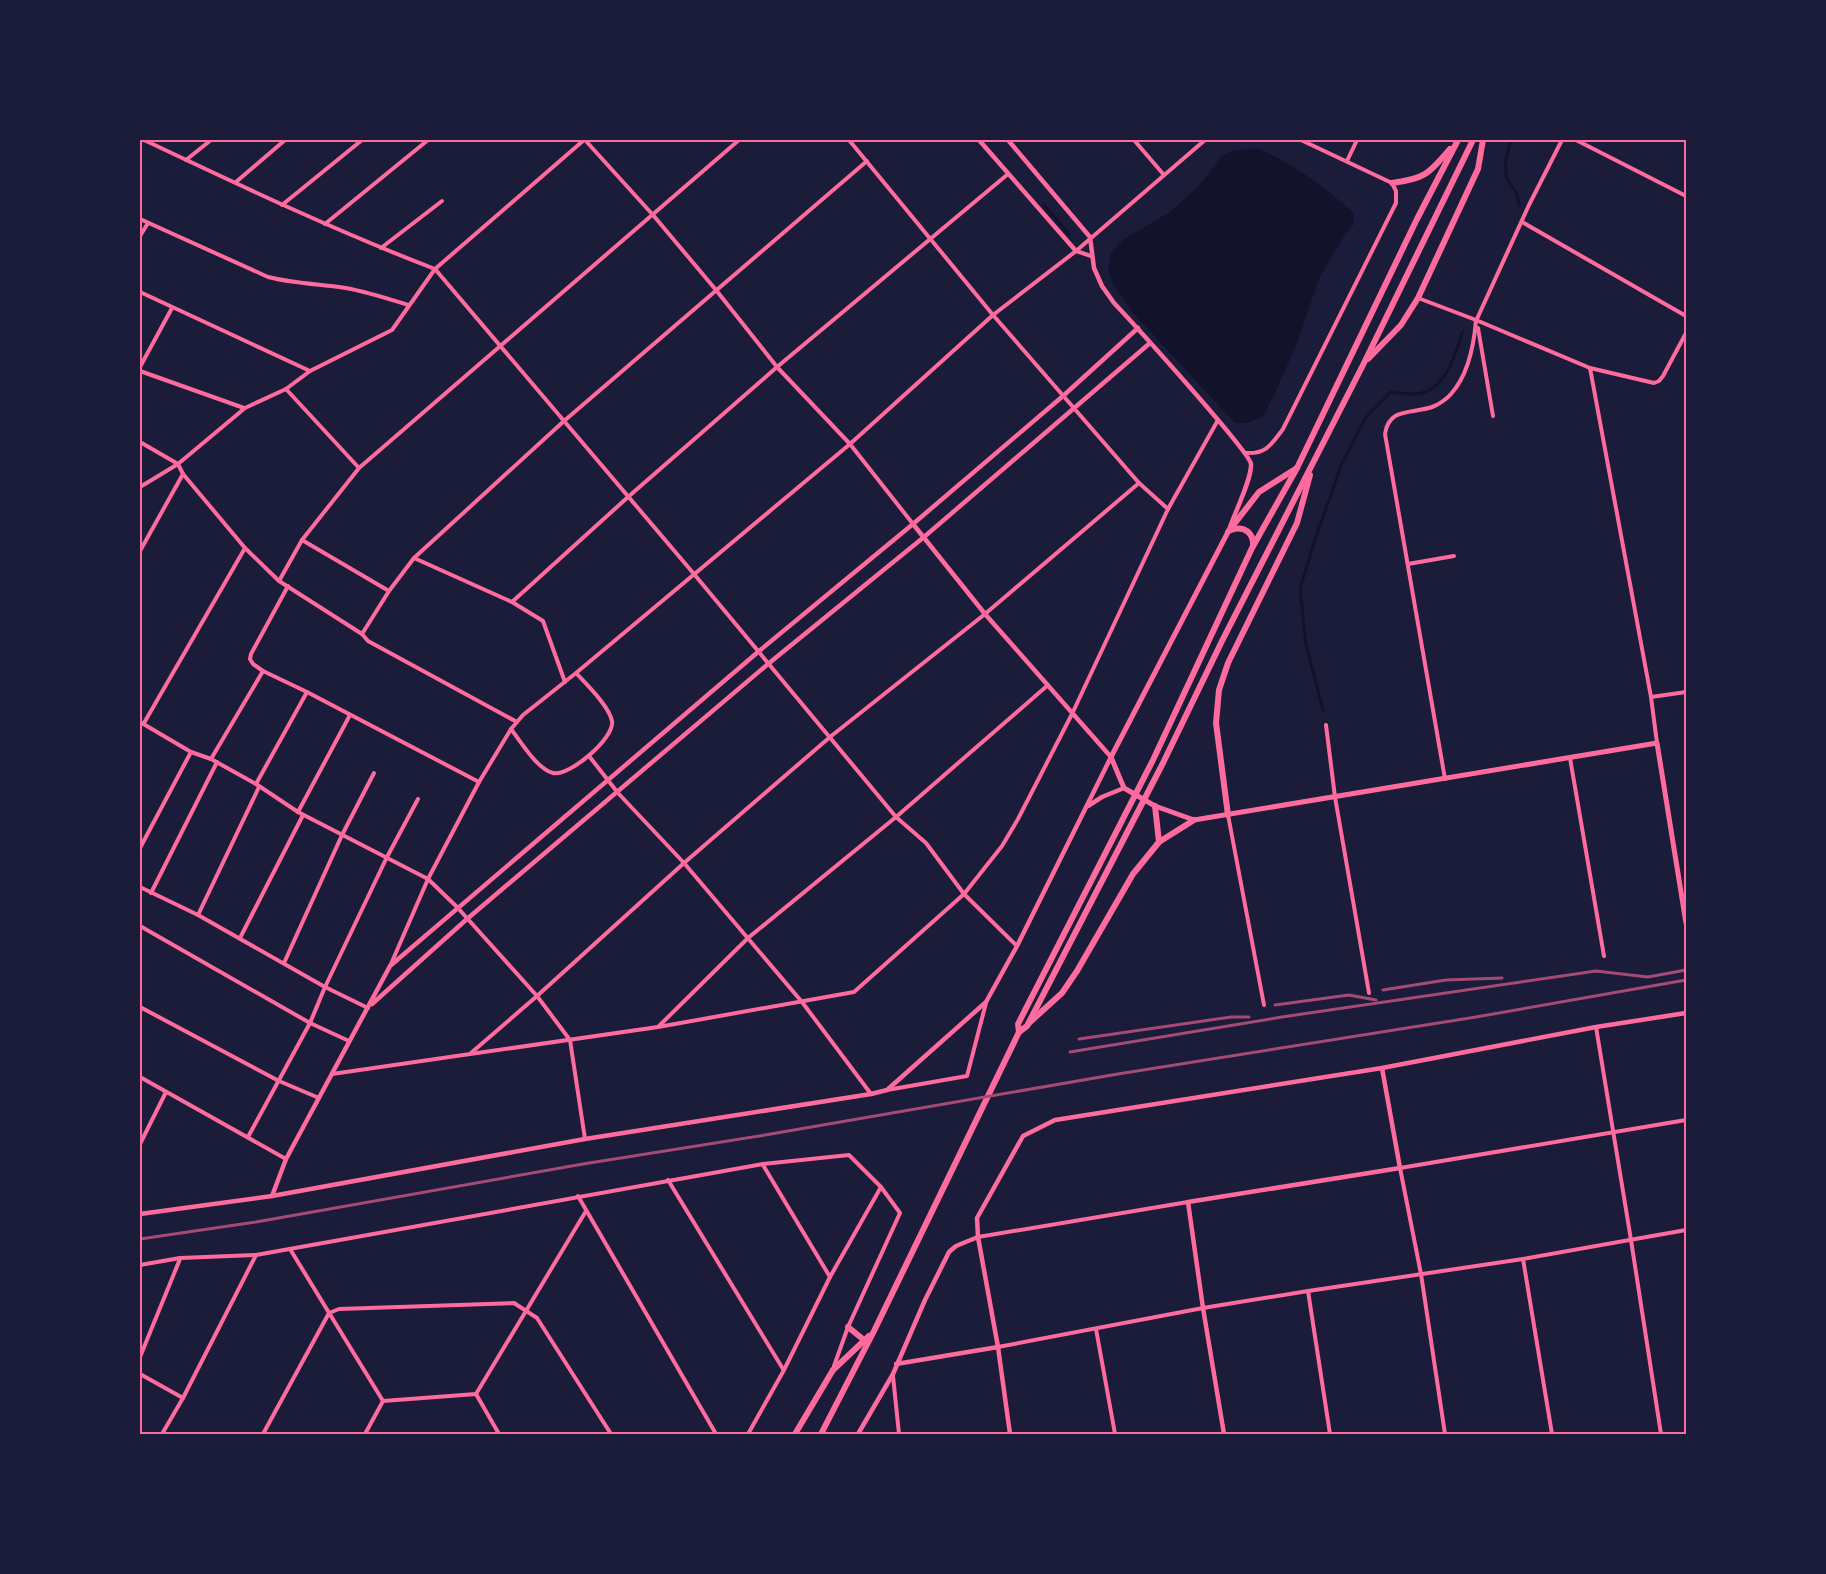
<svg xmlns="http://www.w3.org/2000/svg" width="1826" height="1574" viewBox="0 0 1826 1574" font-family="'Varela Round',sans-serif">
<style>
.water{fill:#12122b}
.lines{fill:none;stroke-linecap:round;stroke-linejoin:round}
.stream{stroke:#12122b;stroke-width:3}
.minor{stroke:#ff6b9d;stroke-width:4}
.tertiary{stroke:#ff6b9d;stroke-width:4.5}
.secondary{stroke:#ff6b9d;stroke-width:5}
.primary{stroke:#ff6b9d;stroke-width:6}
.trunk{stroke:#ff6b9d;stroke-width:6}
.rail{stroke:#a44b75;stroke-width:3}
.neatline{fill:none;stroke:#ff6b9d;stroke-width:2}
</style>
<rect width="100%" height="100%" fill="#1b1b3a"/>
<path class="water" d="M 1259,149 C 1294,164 1325,188 1353,212 L 1354,224 L 1344,236 L 1319,279 L 1297,343 L 1276,391 L 1263,416 L 1248,423 L 1235,423 L 1134,314 L 1113,284 L 1108,268 L 1111,253 L 1124,239 L 1170,212 L 1197,188 L 1222,156 L 1234,150 Z"/>
<g class="lines">
<g class="stream">
<path d="M 1511,140 C 1508,152 1503,166 1507,178 C 1512,190 1518,189 1519,205"/>
<path d="M 1043,204 L 1069,234"/>
<path d="M 1323,710 L 1306,644 L 1300,588 L 1316,537 L 1342,463 L 1366,417 L 1391,392 C 1399,393 1407,394 1415,394 C 1447,391 1454,356 1463,331"/>
</g>
<g class="minor">
<path d="M 144,140 C 239,185 336,231 435,269 L 694,574 L 896,817 L 926,843 L 964,894 L 1017,946"/>
<path d="M 585,140 L 653,215 L 716,290 L 777,367 L 850,444 L 913,524"/>
<path d="M 849,140 L 993,315 L 1139,483 L 1168,509"/>
<path d="M 1134,140 L 1164,175"/>
<path d="M 1576,140 L 1686,196"/>
<path d="M 186,160 L 211,140"/>
<path d="M 1347,161 L 1357,140"/>
<path d="M 236,182 L 285,140"/>
<path d="M 282,205 L 362,140"/>
<path d="M 140,219 L 268,277 C 292,283 315,284 339,287 C 363,290 385,298 408,305"/>
<path d="M 1522,222 L 1686,316"/>
<path d="M 325,224 L 428,140"/>
<path d="M 140,236 L 148,223"/>
<path d="M 381,248 L 442,201"/>
<path d="M 1076,251 L 1091,256"/>
<path d="M 140,292 L 310,371"/>
<path d="M 1418,298 L 1476,320 L 1590,368 L 1654,383 L 1659,381 L 1663,376 L 1686,333"/>
<path d="M 1476,321 L 1529,205 L 1562,140"/>
<path d="M 1478,328 L 1493,416"/>
<path d="M 140,367 L 172,308"/>
<path d="M 1590,368 L 1651,697 L 1657,743"/>
<path d="M 140,371 L 244,408"/>
<path d="M 286,389 L 359,468"/>
<path d="M 140,442 L 178,464 L 183,474 L 245,548 L 279,581 L 362,634 L 368,641 L 517,722"/>
<path d="M 1246,453 C 1266,454 1271,445 1283,429 L 1396,203 L 1396,191 L 1392,183 L 1301,140"/>
<path d="M 140,487 L 178,464 L 245,408 L 286,389 L 310,371 L 392,330 L 435,269 L 584,140"/>
<path d="M 302,540 L 389,591"/>
<path d="M 140,551 L 183,474"/>
<path d="M 414,558 L 512,602 L 543,621 L 565,682"/>
<path d="M 1408,564 L 1454,556"/>
<path d="M 279,581 L 302,540 L 359,468 L 739,140"/>
<path d="M 288,586 L 251,654 L 250,659 L 253,664 L 263,671 L 307,692 L 479,782"/>
<path d="M 512,602 L 628,497 L 777,367 L 1008,174"/>
<path d="M 362,634 L 389,591 L 414,558 L 564,421 L 867,161"/>
<path d="M 1651,697 L 1686,692"/>
<path d="M 140,722 L 191,752 L 211,759 L 256,784 L 298,812 L 428,879 L 457,907 L 537,996 L 570,1040 L 585,1139"/>
<path d="M 144,723 L 245,548"/>
<path d="M 1326,725 L 1335,797 L 1369,993"/>
<path d="M 511,729 C 521,742 537,769 553,773 C 569,777 615,738 612,721 C 609,706 587,685 576,673"/>
<path d="M 589,756 L 618,793 L 684,863 L 802,1002 L 871,1094"/>
<path d="M 1570,758 L 1604,956"/>
<path d="M 211,759 L 263,671"/>
<path d="M 1445,779 L 1385,434 C 1389,407 1412,414 1432,407 C 1438,405 1447,399 1451,394 C 1469,374 1474,345 1476,320"/>
<path d="M 256,784 L 307,692"/>
<path d="M 298,812 L 350,715"/>
<path d="M 1228,815 L 1264,1005"/>
<path d="M 140,848 L 191,752"/>
<path d="M 140,887 L 198,915 L 325,987 L 368,1008"/>
<path d="M 151,893 L 217,762"/>
<path d="M 198,915 L 259,787"/>
<path d="M 140,926 L 310,1023 L 349,1041"/>
<path d="M 240,938 L 303,815"/>
<path d="M 284,963 L 342,835 L 374,773"/>
<path d="M 391,964 L 428,879 L 479,782 L 511,729 L 523,715 L 576,673 L 850,444 L 993,315 L 1076,251 L 1205,140"/>
<path d="M 140,1007 L 279,1081 L 319,1098"/>
<path d="M 658,1027 L 748,938 L 896,817 L 1048,685"/>
<path d="M 1596,1027 L 1631,1240 L 1661,1434"/>
<path d="M 471,1053 L 537,996 L 684,863 L 830,737 L 985,614 L 1139,483"/>
<path d="M 332,1074 L 658,1027 L 854,992 L 964,894 L 1002,846 L 1018,819 L 1072,714 L 1168,509 L 1218,420"/>
<path d="M 140,1077 L 286,1159"/>
<path d="M 887,1090 L 967,1076 L 986,1003"/>
<path d="M 248,1137 L 310,1023 L 325,987 L 386,859 L 418,799"/>
<path d="M 140,1144 L 166,1092"/>
<path d="M 763,1165 L 830,1277"/>
<path d="M 668,1180 L 783,1369"/>
<path d="M 578,1196 L 716,1434"/>
<path d="M 978,1237 L 1188,1202"/>
<path d="M 290,1249 L 383,1401"/>
<path d="M 1523,1259 L 1552,1434"/>
<path d="M 140,1265 L 180,1258 L 255,1255"/>
<path d="M 1308,1291 L 1330,1434"/>
<path d="M 1096,1329 L 1115,1434"/>
<path d="M 998,1347 L 1203,1308 L 1308,1291 L 1523,1259 L 1686,1230"/>
<path d="M 140,1357 L 180,1259"/>
<path d="M 140,1374 L 183,1398"/>
<path d="M 893,1376 L 899,1434"/>
<path d="M 476,1394 L 586,1211"/>
<path d="M 162,1434 L 183,1398 L 256,1255 L 763,1164 L 849,1155 L 881,1187 L 900,1213 L 848,1327 L 834,1366"/>
<path d="M 263,1434 L 329,1313 L 339,1309 L 514,1303 L 537,1318 L 611,1434"/>
<path d="M 365,1434 L 383,1401 L 476,1394 L 499,1434"/>
<path d="M 748,1434 L 784,1370 L 830,1277 L 881,1187"/>
<path d="M 1445,1434 L 1421,1274 L 1400,1168 L 1686,1120"/>
</g>
<g class="tertiary">
<path d="M 979,140 L 1076,251"/>
<path d="M 1008,140 L 1090,237 L 1094,268 L 1102,286 L 1114,303 C 1131,321 1250,452 1251,464 C 1252,479 1234,514 1229,530"/>
<path d="M 1088,806 L 1102,797 L 1124,788"/>
<path d="M 372,1004 L 467,919 L 768,664 L 924,537 L 1150,343"/>
<path d="M 272,1196 L 286,1159 L 390,966 L 758,652 L 913,524 L 1063,396 L 1138,328"/>
<path d="M 140,1214 L 272,1196 L 585,1139 L 871,1094 L 887,1090 L 986,1002 L 1017,946 L 1111,757 L 985,614 L 913,524"/>
<path d="M 896,1364 L 998,1347"/>
<path d="M 858,1434 L 893,1374 L 925,1300 L 949,1252 L 956,1246 L 978,1237"/>
<path d="M 1010,1434 L 998,1347 L 978,1237 L 977,1218 L 1023,1136 L 1055,1120 L 1382,1068 L 1596,1027 L 1686,1013"/>
<path d="M 1224,1434 L 1203,1308 L 1188,1202 L 1400,1168 L 1382,1068"/>
</g>
<path class="secondary" d="M 1228,532 L 1111,757 L 1124,788 L 1155,806 L 1194,820 L 1657,743 L 1686,923"/>
<path class="primary" d="M 795,1434 L 833,1370"/>
<g class="trunk">
<path d="M 1392,183 C 1424,179 1429,174 1450,149"/>
<path d="M 1368,359 L 1401,325 L 1418,298 L 1478,169 L 1483,140"/>
<path d="M 1231,530 C 1244,525 1254,533 1253,546"/>
<path d="M 1228,532 L 1259,492 L 1297,468"/>
<path d="M 1155,806 L 1159,842"/>
<path d="M 1228,815 L 1216,723 L 1219,690 L 1228,663 L 1297,523 L 1310,475"/>
<path d="M 1029,1023 L 1062,993 L 1077,971 L 1133,874 L 1159,842 L 1194,820"/>
<path d="M 1019,1032 L 1018,1024 L 1153,760 L 1252,548 L 1297,468 L 1417,219 L 1458,140"/>
<path d="M 848,1327 L 864,1340"/>
<path d="M 833,1370 L 869,1336"/>
<path d="M 821,1434 L 874,1331 L 1019,1032 L 1027,1026 L 1162,765 L 1222,641 L 1363,365 L 1473,140"/>
</g>
<g class="rail">
<path d="M 1383,990 L 1446,980 L 1502,978"/>
<path d="M 1275,1005 L 1349,995 L 1376,1000"/>
<path d="M 1079,1039 L 1231,1017 L 1249,1017"/>
<path d="M 1070,1052 L 1282,1017 L 1596,971 L 1648,977 L 1686,970"/>
<path d="M 140,1239 L 256,1222 L 583,1164 L 765,1135 L 1118,1074 L 1476,1017 L 1686,980"/>
</g>
</g>
<rect width="1826" height="1574" fill="none" stroke="#1b1b3a" stroke-width="282"/>
<rect x="141" y="141" width="1544" height="1292" class="neatline"/>
</svg>
